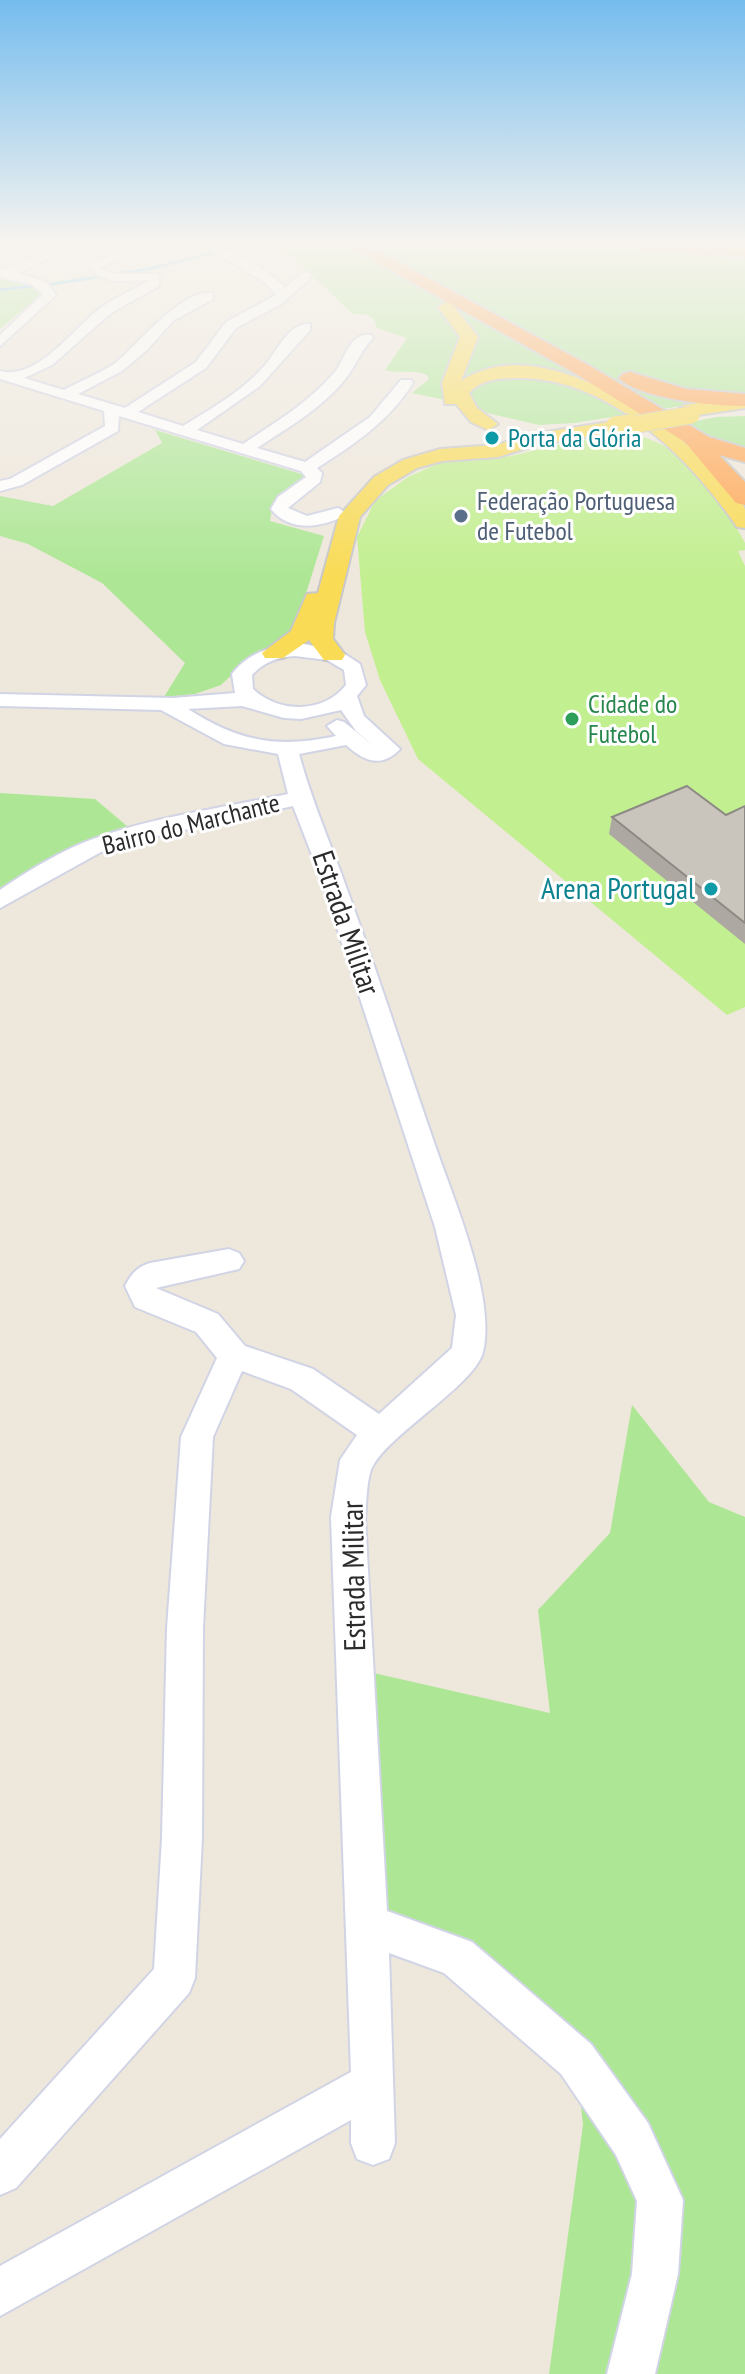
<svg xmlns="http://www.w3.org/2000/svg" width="745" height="2374" viewBox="0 0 745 2374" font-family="'PT Sans Narrow',sans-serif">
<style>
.green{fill:#ade795}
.pitch{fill:#c2ef90}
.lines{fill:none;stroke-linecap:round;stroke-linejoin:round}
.stream{stroke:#69c9f6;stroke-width:3}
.minor-casing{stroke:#d1d4e5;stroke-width:4}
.major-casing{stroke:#c8c8c8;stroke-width:4}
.highway-casing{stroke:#c8c8c8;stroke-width:4}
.minor{fill:#fff;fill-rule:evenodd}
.major{fill:#f9db56;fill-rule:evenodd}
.highway{fill:#ffa856;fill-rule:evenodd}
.major-bridge-far1-casing{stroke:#c8c8c8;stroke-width:19;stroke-linecap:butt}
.major-bridge-casing{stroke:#c8c8c8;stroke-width:23;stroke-linecap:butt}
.major-bridge-far1{stroke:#f9db56;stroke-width:17}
.major-bridge{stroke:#f9db56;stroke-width:21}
.wall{fill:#ada9a2}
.building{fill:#c9c4bc;stroke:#8d8984;stroke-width:2}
.culture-dot{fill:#0f9aa8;stroke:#fff;stroke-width:3}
.service-dot{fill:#5c6f8a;stroke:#fff;stroke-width:3}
.leisure-dot{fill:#2e9e5b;stroke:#fff;stroke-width:3}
.labels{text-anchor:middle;stroke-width:6;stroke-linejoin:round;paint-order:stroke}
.far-culture-label{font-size:26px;fill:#0d838f;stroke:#fff;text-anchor:start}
.far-service-label{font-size:26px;fill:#4e5e75;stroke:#fff;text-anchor:start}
.far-leisure-label{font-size:26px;fill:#27864d;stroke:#fff;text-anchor:start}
.far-street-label{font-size:26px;fill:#2b2b2b;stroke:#fff}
.culture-label{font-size:30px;fill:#0d838f;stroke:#fff;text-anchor:end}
.street-label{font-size:30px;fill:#2b2b2b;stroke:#fff}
</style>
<rect width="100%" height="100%" fill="#eee7dc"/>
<!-- green -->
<path class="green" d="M 265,245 L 595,245 L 745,256 L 745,396 L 574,423 L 539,425 L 487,413 L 478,407 L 412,393 L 429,379 L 427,375 C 414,369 399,374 385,370 L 407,338 L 377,328 L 374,319 L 365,314 L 353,314 L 291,256 Z
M 0,279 L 26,281 L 44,292 L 39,301 L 32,302 L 0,329 Z
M 745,416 L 745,451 L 730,450 L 685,423 L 717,417 Z
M 155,430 L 308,476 L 306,481 L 273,504 L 270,521 L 324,536 L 292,638 L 255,653 L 221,685 L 195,694 L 164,697 L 185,663 L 102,583 L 28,544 L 0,536 L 0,496 L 53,506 L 162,443 Z
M 0,793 L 95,799 L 127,826 L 0,889 Z
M 632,1405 L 709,1502 L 745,1517 L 745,2374 L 549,2374 L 583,2125 L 576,2059 L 457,1957 L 364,1926 L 356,1669 L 550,1713 L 538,1610 L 610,1533 Z"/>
<!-- pitch -->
<path class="pitch" d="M 613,432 C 681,435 715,488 745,543 L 745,550 L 738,551 L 745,566 L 745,1007 L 727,1015 L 418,759 L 380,680 L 365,632 L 357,537 L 375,501 L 408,477 L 439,463 L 511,456 Z"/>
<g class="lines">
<!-- stream -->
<path class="stream" d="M 225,250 L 262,245
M 52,284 L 149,269 L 212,253
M 0,290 L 38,285"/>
<!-- minor casing -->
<g class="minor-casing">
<path id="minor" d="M 60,245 L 74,245 L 19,273 L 46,282 L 56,295 L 0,346 L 0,335 L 43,294 L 31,284 L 0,277 L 0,269 L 5,270 Z
M 129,245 L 143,245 L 100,268 L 115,274 L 159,274 L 159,286 L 111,313 L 52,365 L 24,378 L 64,390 C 80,381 99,374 114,364 C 139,345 180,289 213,293 L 213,299 L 173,321 L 147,350 L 122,371 L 78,394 L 125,408 L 196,362 L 226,322 L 276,295 L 267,284 L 204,245 C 226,245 270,271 285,288 L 302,273 L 310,273 L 310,279 L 281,304 L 236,328 L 206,368 L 138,412 L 183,426 C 212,408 243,391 265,365 C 277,351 289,322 310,324 L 310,330 L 260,386 L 197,430 L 243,444 C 276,422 308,403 334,373 C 346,360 348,332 371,335 L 373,338 C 362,349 358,361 349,374 C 326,406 289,427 257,448 L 305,462 L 370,417 L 401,380 L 411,380 L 413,383 C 389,421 355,444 317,468 L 322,473 L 320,482 L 288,508 L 307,516 L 338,508 L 346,513 L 344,516 C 320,528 289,532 271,509 L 278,497 L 306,477 L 301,471 L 119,416 L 118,431 L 22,485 L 0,491 L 0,481 L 10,479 L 105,426 L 104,411 L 0,379 L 0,371 C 38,381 75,326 102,307 C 116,297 135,289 151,280 L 115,281 L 96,275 L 95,270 L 88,267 Z
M 304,644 L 340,651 L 360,664 L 366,685 L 357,696 L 364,716 L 400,749 C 381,769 364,761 346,745 L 299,754 C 310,795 326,833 341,873 C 375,964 404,1056 436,1148 C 454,1200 496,1298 483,1352 C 475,1384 394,1431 374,1464 C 366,1476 367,1502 365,1517 L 387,1911 L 472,1942 L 591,2044 L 648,2123 L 683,2200 L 678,2274 L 655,2374 L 607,2374 L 632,2274 L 637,2201 L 616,2155 L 561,2074 L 444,1973 L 389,1953 L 395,2143 L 389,2159 L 373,2165 L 357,2159 L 351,2143 L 351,2120 L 0,2316 L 0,2266 L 351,2072 L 331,1517 L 340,1460 L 357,1435 L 291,1389 L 242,1371 L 213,1437 L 203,1628 L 202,1838 L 195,1978 L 189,1993 L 16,2188 L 0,2195 L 0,2139 L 154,1969 L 162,1838 L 167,1628 L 181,1437 L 217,1358 L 196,1332 L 135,1307 L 125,1286 C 131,1274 137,1267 150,1263 L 229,1249 L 239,1253 L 244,1261 L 239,1269 L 156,1288 L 218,1314 L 245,1346 L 313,1369 L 379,1414 L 452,1348 L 456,1315 L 435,1227 L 319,873 L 293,806 L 152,837 L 101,852 L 0,908 L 0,890 C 26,872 56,854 85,842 C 149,817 222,808 288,794 L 278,754 L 224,744 L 161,710 L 0,706 L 0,694 L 173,698 L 235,693 L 232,674 C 250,650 276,645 304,644 ZM 295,656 L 327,660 L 344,670 L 346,685 C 323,714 279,713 253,689 L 252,675 C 264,662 278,657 295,656 ZM 242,706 L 284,718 L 301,719 L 341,710 L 356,731 L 375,747 L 344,722 L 337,720 L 327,726 L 336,736 C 277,749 238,741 188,709 Z"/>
</g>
<!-- major casing -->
<g class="major-casing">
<path id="major" d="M 446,302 L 452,304 L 478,337 L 461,381 C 532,333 646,406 698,454 C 711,465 742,494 745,510 C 745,516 745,523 745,528 L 737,527 C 690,458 611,379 521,378 C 502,378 483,378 469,393 L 477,408 L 498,424 L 488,430 L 471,422 L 456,404 L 445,404 L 442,383 L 460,337 L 438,307 Z
M 745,396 L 745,408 L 685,417 L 676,411 L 685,405 Z
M 616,421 L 623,423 L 626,427 L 623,431 L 536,445 L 498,457 L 442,461 L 417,468 L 388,485 L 360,517 L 334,623 L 333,639 L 345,655 L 342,660 L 324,660 L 309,640 L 283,658 L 265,658 L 262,653 L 291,631 L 307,594 L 318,593 L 339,516 L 374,477 L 403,460 L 440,449 L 496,445 L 533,434 Z"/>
</g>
<!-- highway casing -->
<g class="highway-casing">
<path id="highway" d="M 346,245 L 367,245 L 590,366 L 709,437 L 745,448 L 745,462 L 719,455 L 745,482 L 745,505 L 736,503 L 685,442 L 576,374 Z
M 637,245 L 745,247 L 745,257 L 645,250 Z
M 630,372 L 686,389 L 745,394 L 745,406 C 718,407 637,398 619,378 L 623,374 Z"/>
</g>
<!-- minor -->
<use href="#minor" class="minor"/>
<!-- major -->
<use href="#major" class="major"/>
<!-- highway -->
<use href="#highway" class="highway"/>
<!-- major-bridge-far1 casing -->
<g class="major-bridge-far1-casing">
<path id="major-bridge-far1" d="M 619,427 L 691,415"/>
</g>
<!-- major-bridge casing -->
<g class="major-bridge-casing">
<path id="major-bridge" d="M 616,427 L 631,425"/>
</g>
<!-- major-bridge-far1 -->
<use href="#major-bridge-far1" class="major-bridge-far1"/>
<!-- major-bridge -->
<use href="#major-bridge" class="major-bridge"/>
</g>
<!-- wall -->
<path class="wall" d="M 745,806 L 745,944 L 609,834 L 612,817 L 726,815 Z"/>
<!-- building -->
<path class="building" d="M 687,786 L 726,815 L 745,806 L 745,923 L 612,817 Z"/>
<!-- sky -->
<linearGradient id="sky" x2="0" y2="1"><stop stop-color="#75bcee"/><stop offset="0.42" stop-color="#f7f4ef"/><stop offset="1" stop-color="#f7f4ef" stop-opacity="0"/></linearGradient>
<rect width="745" height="577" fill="url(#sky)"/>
<!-- markers -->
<g class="culture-dot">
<circle cx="492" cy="438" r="8"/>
<circle cx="711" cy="889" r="8"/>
</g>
<circle class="service-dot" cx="461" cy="516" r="8"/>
<circle class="leisure-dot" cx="572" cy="719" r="8"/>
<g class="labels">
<!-- far-culture labels -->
<g class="far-culture-label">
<text x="508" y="447">Porta da Glória</text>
</g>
<!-- far-service labels -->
<g class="far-service-label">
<text x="477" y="510">Federação Portuguesa<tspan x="477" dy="30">de Futebol</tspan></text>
</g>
<!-- far-leisure labels -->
<g class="far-leisure-label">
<text x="588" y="713">Cidade do<tspan x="588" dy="30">Futebol</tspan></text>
</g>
<!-- far-street labels -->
<g class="far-street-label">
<text transform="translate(191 824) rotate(-14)" y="9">Bairro do Marchante</text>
</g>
<!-- culture labels -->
<g class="culture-label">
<text x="695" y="899">Arena Portugal</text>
</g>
<!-- street labels -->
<g class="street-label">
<text transform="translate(346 923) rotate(71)" y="10">Estrada Militar</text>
<text transform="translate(354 1576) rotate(-91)" y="10">Estrada Militar</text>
</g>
</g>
</svg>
